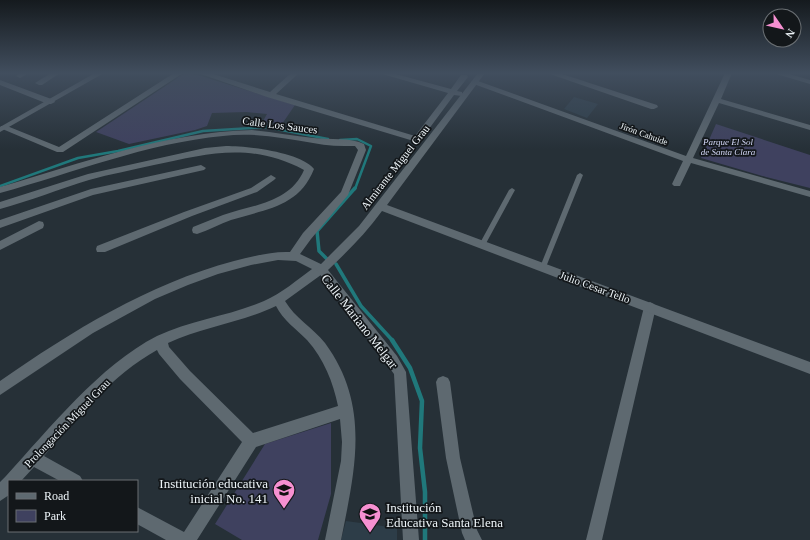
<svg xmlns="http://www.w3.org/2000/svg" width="810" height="540" viewBox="0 0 810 540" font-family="'Times New Roman',serif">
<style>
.built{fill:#2d3d48}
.green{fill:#3f415f}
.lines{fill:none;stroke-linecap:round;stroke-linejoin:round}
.stream-far2{stroke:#20787b;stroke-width:2.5}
.stream-far1{stroke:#20787b;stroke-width:3.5}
.stream{stroke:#20787b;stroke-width:4.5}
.service{fill:#5e6970;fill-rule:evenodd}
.minor{fill:#5e6970;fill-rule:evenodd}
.tertiary{fill:#5e6970;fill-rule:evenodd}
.labels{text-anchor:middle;stroke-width:3.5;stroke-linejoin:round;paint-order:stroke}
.far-street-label{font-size:9px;fill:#edf4f8;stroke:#13171a}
.far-park-label{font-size:9px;font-style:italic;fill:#d4d8f8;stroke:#13171a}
.street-label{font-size:11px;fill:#edf4f8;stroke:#13171a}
.near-street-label{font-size:13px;fill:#edf4f8;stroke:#13171a}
.near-poi-label{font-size:13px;fill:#edf4f8;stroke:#13171a;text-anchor:end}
</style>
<rect width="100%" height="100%" fill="#263037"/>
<!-- built -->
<path class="built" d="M 574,97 L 598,104 L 587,118 L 564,109 Z
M 346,521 L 397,528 L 397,540 L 341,540 Z"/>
<!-- green -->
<path class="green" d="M 185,73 L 191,73 L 295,105 L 282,124 L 263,121 L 267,114 L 246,112 L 212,113 L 207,126 L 195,130 L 129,144 L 96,132 Z
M 716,124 L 810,155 L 810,188 L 766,177 L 701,158 Z
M 331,423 L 331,494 L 318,540 L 242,540 L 215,524 L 265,444 Z"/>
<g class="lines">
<!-- stream-far2 -->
<path class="stream-far2" d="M 340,140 L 357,139 L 371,146 L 355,189
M 0,186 L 78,158 L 118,151 L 203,131 L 266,127 L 328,139"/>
<!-- stream-far1 -->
<path class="stream-far1" d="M 327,259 L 319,251 L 317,231 L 355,188
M 336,264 L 361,306 L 393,341"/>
<!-- stream -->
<path class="stream" d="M 392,340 L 410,368 L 422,401 L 420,448 L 425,492 L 425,540"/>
<!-- service -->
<path class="service" d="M 580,173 L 583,175 L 546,267 L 545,269 L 541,269 L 540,267 L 577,175 Z
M 512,188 L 515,190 L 484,247 L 480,247 L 479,245 L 480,243 L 509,190 Z"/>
<!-- minor -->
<path class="minor" d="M 20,73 L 29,73 L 20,78 L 16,76 Z
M 51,73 L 60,73 L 42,85 L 39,85 L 35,83 Z
M 174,73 L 183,73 L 63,152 L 57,152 L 0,128 L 1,126 L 7,126 L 59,147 Z
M 198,73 L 210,73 L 270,92 L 291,73 L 299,73 L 276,94 L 415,136 L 448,93 L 379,73 L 392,73 L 451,89 L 461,75 L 467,75 L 468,77 L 457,91 L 462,92 L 462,96 L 454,95 L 420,141 L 417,142 L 267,97 Z
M 547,73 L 559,73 L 657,105 L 658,107 L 654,109 L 651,109 Z
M 725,73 L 732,73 L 721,99 L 810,125 L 810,130 L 719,103 L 693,158 L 810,191 L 810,197 L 691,163 L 680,186 L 674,186 L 672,184 L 683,161 L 471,83 L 472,81 L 478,81 L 686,156 Z
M 0,80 L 54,100 L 55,102 L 51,104 L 48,104 L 0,85 Z
M 252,130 C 273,132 294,136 314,138 C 330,140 350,137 364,144 L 366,150 L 348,195 L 311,239 L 300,254 L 325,266 L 326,269 L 325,272 L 285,301 C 295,318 313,328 325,343 C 371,406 355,470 341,540 L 325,540 L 341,461 L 342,442 L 340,419 L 256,447 L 197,540 L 166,540 L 137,524 L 137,507 L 184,532 L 242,442 L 180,379 L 159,354 L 157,350 C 112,375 77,418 44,456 L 80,476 L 83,481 L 60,481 L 34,467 L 21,481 L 9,481 L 9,495 L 0,501 L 0,482 L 6,476 C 49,429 100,365 157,336 C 191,320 229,316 264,301 C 282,293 297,280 312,269 L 296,261 L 278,260 L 251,265 L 218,274 L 188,285 L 155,299 L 93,333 L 0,395 L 0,381 C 72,331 148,284 234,261 C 252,257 271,251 290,252 L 303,233 L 341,192 L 358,150 L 355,146 C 341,146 327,146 313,143 C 283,138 253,132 223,136 C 147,143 73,173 0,193 L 0,187 C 82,163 166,132 252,130 ZM 276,306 C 283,320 296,329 307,340 C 324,359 333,382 338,406 L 253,433 L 190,371 L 169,347 L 168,343 C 202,327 241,323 276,306 Z
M 226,146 C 247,146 300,152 314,169 C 299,207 266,209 231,220 C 220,224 209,230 197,234 L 193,233 L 192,230 L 193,227 C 203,223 213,219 223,215 C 252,205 290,203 304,170 C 251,142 209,153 154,165 C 133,170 110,174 89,180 C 59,189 30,201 0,209 L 0,202 L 88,174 L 205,148 Z
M 201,165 L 206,168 L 204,170 L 93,195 L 0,228 L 0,220 L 91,189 Z
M 271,175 L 276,178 L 274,180 L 257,192 L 192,216 L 105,252 L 97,252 L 96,249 L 97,246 L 184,212 L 251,188 Z
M 39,221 L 43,222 L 44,225 L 43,228 L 0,250 L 0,241 Z
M 650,302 L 654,304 L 656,307 L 602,540 L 586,540 L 644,307 L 646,304 Z
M 443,376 L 448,378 L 450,382 L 460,458 L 477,530 L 482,540 L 465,540 L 462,533 L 446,458 L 436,382 L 438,378 Z"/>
<!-- tertiary -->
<path class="tertiary" d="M 95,73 L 104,73 L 0,132 L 0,127 Z
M 478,73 L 485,73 L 387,205 L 810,362 L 810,374 L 382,211 C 366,233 348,251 328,270 L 397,356 L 406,372 L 419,540 L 403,540 L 394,374 L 316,269 L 359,226 Z
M 773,73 L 786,73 L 810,80 L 810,84 Z"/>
</g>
<!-- sky -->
<linearGradient id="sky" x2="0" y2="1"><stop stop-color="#151a1e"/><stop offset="0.49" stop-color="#414e5e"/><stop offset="1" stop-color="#414e5e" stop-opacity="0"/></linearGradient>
<rect width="810" height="149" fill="url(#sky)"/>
<!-- icons -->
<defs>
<g id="school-pin" transform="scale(1.15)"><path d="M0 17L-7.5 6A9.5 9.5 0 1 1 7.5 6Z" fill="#f690d1" stroke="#13171a"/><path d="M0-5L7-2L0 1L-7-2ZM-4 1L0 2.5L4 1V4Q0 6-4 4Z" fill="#111"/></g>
</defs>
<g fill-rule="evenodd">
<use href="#school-pin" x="284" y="490"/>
<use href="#school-pin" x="370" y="514"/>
</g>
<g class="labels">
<!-- far-street labels -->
<g class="far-street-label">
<text transform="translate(644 134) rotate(20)" y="3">Jirón Cahuide</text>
</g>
<!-- far-park labels -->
<g class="far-park-label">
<text x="728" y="145">Parque El Sol<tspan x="728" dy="10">de Santa Clara</tspan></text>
</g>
<!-- street labels -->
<g class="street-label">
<text transform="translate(280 125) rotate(7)" y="4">Calle Los Sauces</text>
<text transform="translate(395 167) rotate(-52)" y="4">Almirante Miguel Grau</text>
<text transform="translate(595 287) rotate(20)" y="4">Julio Cesar Tello</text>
<text transform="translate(67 423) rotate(-46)" y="4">Prolongación Miguel Grau</text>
</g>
<!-- near-street labels -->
<g class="near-street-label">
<text transform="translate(360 321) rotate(52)" y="5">Calle Mariano Melgar</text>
</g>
<!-- near-poi labels -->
<g class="near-poi-label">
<text x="268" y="488">Institución educativa<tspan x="268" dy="15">inicial No. 141</tspan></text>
<text x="386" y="512" text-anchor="start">Institución<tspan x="386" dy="15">Educativa Santa Elena</tspan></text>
</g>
</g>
<!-- legend -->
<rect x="8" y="480" width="130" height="52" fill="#13171a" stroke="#6a6f73"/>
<rect x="16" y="493" width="20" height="6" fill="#5e6970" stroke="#6a6f73"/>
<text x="44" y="500" font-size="12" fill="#edf4f8">Road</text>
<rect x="16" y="510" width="20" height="12" fill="#3f415f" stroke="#6a6f73"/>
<text x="44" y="520" font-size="12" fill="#edf4f8">Park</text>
<!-- north arrow -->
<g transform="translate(782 28) rotate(124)"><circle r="19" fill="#13171a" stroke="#6a6f73"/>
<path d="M0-3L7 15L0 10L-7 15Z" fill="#f690d1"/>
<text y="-6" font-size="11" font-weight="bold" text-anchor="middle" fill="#edf4f8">N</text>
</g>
</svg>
